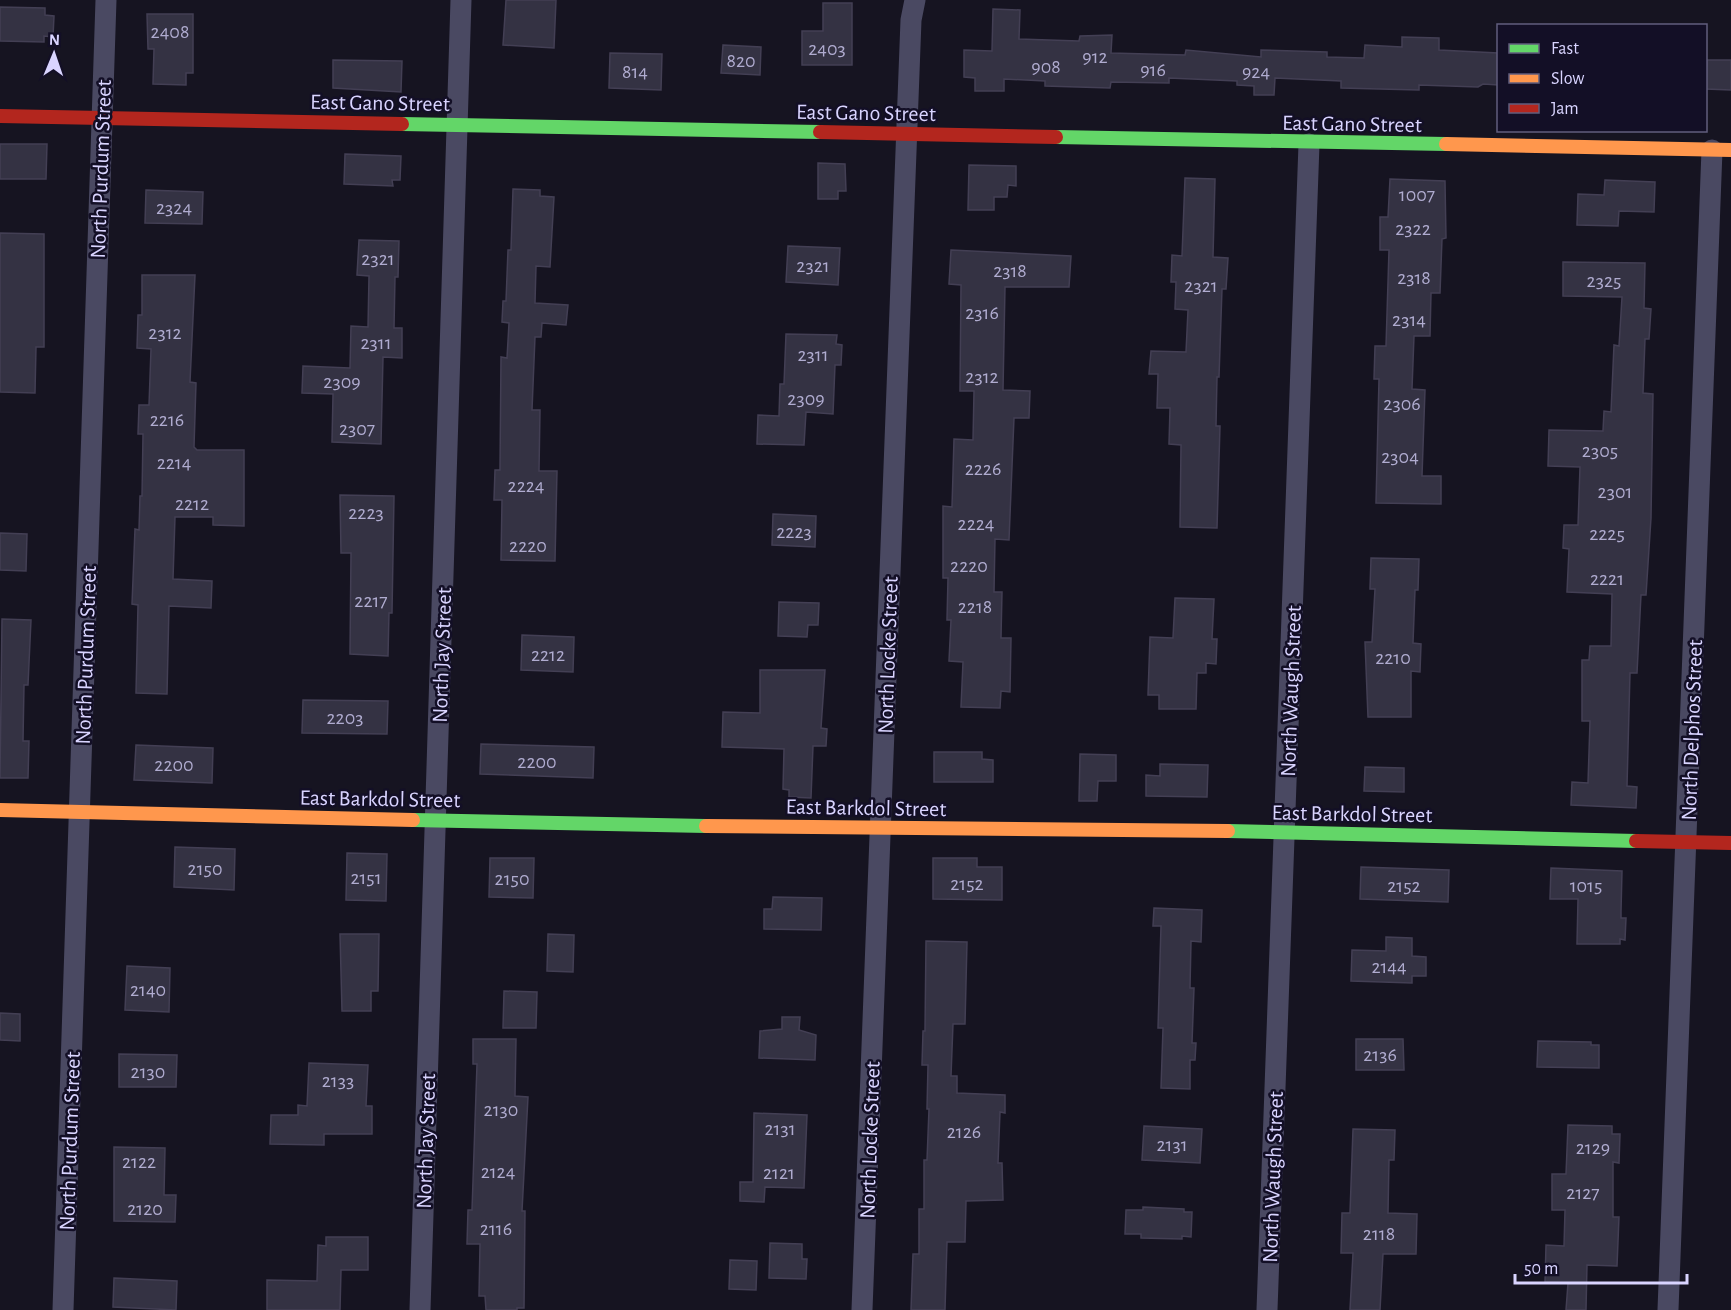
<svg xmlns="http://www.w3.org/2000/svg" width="1731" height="1310" viewBox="0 0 1731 1310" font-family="'Alegreya Sans',sans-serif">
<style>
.building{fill:#343243;stroke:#433f54;stroke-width:1.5}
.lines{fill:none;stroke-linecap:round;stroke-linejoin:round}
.street{stroke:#4a4962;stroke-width:21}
.fast{stroke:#63d668;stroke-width:14}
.slow{stroke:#ff974d;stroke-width:14}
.jam{stroke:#b3261e;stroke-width:14}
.labels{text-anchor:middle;stroke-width:5;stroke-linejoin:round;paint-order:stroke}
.number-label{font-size:20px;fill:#b0acd0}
.street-label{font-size:22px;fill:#d9d4ff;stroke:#130f26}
</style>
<rect width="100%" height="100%" fill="#161421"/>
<!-- building -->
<path class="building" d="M 506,0 L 556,0 L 554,48 L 503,45 Z
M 823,3 L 852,3 L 852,65 L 802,65 L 802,31 L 823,31 Z
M 0,7 L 45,8 L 45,15 L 54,16 L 53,37 L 44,36 L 44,42 L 0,41 Z
M 993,9 L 1020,10 L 1019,39 L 1079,41 L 1080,36 L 1112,35 L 1111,53 L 1185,55 L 1186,50 L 1261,57 L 1261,50 L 1327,52 L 1327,57 L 1364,58 L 1365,45 L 1402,47 L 1402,37 L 1439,38 L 1439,50 L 1498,53 L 1498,85 L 1483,84 L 1478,87 L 1419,85 L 1419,90 L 1379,89 L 1341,88 L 1341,81 L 1275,78 L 1274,95 L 1254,95 L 1254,86 L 1237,85 L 1237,81 L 1169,78 L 1169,83 L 1111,82 L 1110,88 L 1045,86 L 1045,81 L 1004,79 L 1004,91 L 975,91 L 975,78 L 964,77 L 964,50 L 992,51 Z
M 147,14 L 193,14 L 193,73 L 186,73 L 186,85 L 153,84 L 154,49 L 148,49 Z
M 723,45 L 761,47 L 760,75 L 721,73 Z
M 610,53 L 662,54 L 661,90 L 609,88 Z
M 333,60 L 402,61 L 401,92 L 333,88 Z
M 1707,60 L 1731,60 L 1731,90 L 1706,89 Z
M 0,144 L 47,144 L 46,179 L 0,179 Z
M 345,154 L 401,156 L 400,180 L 392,180 L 393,186 L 344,184 Z
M 818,163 L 845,164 L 846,191 L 838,191 L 838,199 L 818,199 Z
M 969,165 L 1016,166 L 1016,186 L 1008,185 L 1007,197 L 994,197 L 994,210 L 968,210 Z
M 1185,178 L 1215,179 L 1213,257 L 1228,258 L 1226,289 L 1222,289 L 1219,377 L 1217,377 L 1216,426 L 1220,426 L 1217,528 L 1180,527 L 1181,445 L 1169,444 L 1170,408 L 1157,408 L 1158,374 L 1149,374 L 1151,351 L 1186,352 L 1188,310 L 1175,309 L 1176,282 L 1171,282 L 1172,255 L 1182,256 Z
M 1390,179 L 1445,181 L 1446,238 L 1442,239 L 1440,293 L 1431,293 L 1430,336 L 1414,336 L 1412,389 L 1425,390 L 1422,476 L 1441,476 L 1441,504 L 1376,503 L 1379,379 L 1374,379 L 1375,346 L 1386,346 L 1389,250 L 1380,250 L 1380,217 L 1388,217 Z
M 1605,180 L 1655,182 L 1654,212 L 1619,211 L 1618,226 L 1577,225 L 1578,194 L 1604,195 Z
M 513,189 L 540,190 L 540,196 L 554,197 L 550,267 L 536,266 L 535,303 L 568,305 L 566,325 L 542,323 L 541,337 L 535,337 L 532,410 L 540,410 L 539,471 L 557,471 L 555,561 L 501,560 L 502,500 L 494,500 L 495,470 L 500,470 L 501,357 L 507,358 L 509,323 L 502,322 L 503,301 L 506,301 L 508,250 L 511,250 Z
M 146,190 L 203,192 L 202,224 L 145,223 Z
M 0,233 L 44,234 L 44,347 L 36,347 L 35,393 L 0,392 Z
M 359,240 L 399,241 L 398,277 L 395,277 L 394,328 L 402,328 L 402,358 L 383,357 L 381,444 L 332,442 L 333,394 L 302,393 L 303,366 L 350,368 L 351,326 L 368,327 L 369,276 L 357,275 Z
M 788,246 L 840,248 L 838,285 L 786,282 Z
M 951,250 L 1071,256 L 1069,287 L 1005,287 L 1003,390 L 1030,391 L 1029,418 L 1014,418 L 1009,540 L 995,539 L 994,592 L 1002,592 L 1001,638 L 1011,638 L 1010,692 L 1001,691 L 1000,708 L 961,707 L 963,662 L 949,661 L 951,620 L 947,620 L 948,578 L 943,578 L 943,506 L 952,507 L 954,439 L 973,440 L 974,391 L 960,391 L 961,285 L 949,284 Z
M 1563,262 L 1645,263 L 1644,308 L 1651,309 L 1649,339 L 1645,339 L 1643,393 L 1653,394 L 1651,518 L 1646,595 L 1641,595 L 1637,673 L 1630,673 L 1627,786 L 1637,787 L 1636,808 L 1571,805 L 1572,782 L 1588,783 L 1590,721 L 1582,721 L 1582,660 L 1589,660 L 1590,646 L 1611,646 L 1612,594 L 1567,592 L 1569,549 L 1563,548 L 1564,525 L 1578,525 L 1580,467 L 1548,466 L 1549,430 L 1603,431 L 1604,411 L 1611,412 L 1614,345 L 1619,346 L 1622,297 L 1563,296 Z
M 142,275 L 195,275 L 190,382 L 196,383 L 194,447 L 197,450 L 244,450 L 244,526 L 213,525 L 213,517 L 175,517 L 173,579 L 212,581 L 211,608 L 169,606 L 167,694 L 136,693 L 138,605 L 132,604 L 135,529 L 139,530 L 140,496 L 142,496 L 143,434 L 138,434 L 139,405 L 149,405 L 151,349 L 137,348 L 138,315 L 142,315 Z
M 786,334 L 837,335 L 836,344 L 842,345 L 841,365 L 835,365 L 833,414 L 806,412 L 804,445 L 757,444 L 758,415 L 779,416 L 780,384 L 784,384 Z
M 340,495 L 394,496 L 392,613 L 389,613 L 388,656 L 350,654 L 351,553 L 341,553 Z
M 773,514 L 816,516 L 815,547 L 772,545 Z
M 0,533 L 27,534 L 26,571 L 0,570 Z
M 1371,558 L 1419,559 L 1418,590 L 1415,590 L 1413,643 L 1421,644 L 1420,672 L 1411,671 L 1411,717 L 1368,717 L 1365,642 L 1372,642 L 1375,589 L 1370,589 Z
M 1175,598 L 1214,599 L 1212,639 L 1217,639 L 1216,664 L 1206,663 L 1206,673 L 1197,673 L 1196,709 L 1159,709 L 1159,695 L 1148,695 L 1150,637 L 1173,638 Z
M 779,602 L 819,603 L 818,625 L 808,625 L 807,637 L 778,636 Z
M 2,619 L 31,620 L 28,685 L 24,685 L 23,741 L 29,741 L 28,778 L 0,778 Z
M 522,635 L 574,637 L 573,672 L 521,670 Z
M 760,670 L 825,670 L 821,728 L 827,729 L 826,746 L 813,746 L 811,798 L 789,797 L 789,790 L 783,789 L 784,749 L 722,747 L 723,712 L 760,713 Z
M 303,700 L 388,701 L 387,734 L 302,733 Z
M 481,744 L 594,747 L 593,778 L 480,774 Z
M 136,745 L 213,748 L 212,783 L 134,780 Z
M 934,752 L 982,752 L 982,759 L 993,760 L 993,782 L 934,782 Z
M 1080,754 L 1116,755 L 1116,781 L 1098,781 L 1097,801 L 1079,801 Z
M 1160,764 L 1208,765 L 1207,797 L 1146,796 L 1146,775 L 1160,776 Z
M 1365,767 L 1404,768 L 1404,792 L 1364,791 Z
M 175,847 L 235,849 L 234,890 L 174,887 Z
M 347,853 L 387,854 L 386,901 L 346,900 Z
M 490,858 L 534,858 L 533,898 L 489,897 Z
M 933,858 L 977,858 L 977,867 L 1002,867 L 1002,900 L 933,899 Z
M 1361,867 L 1449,870 L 1448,902 L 1360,899 Z
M 1551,868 L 1622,871 L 1621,912 L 1621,918 L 1626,918 L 1625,940 L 1620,939 L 1620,944 L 1577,944 L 1578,899 L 1550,899 Z
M 773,897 L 822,898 L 821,930 L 764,929 L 764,909 L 772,909 Z
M 1154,908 L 1202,910 L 1201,942 L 1191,941 L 1190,988 L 1194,988 L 1192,1043 L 1196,1043 L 1195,1060 L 1190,1060 L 1190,1089 L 1161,1088 L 1163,1028 L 1158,1028 L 1161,926 L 1153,926 Z
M 340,934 L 379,934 L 378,991 L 371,991 L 371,1011 L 342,1011 Z
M 548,934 L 574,935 L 573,972 L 547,971 Z
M 1386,937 L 1412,938 L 1412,956 L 1426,957 L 1426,976 L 1412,976 L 1412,983 L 1351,981 L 1352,950 L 1386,951 Z
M 926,941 L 967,942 L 965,1024 L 953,1024 L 951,1076 L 957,1076 L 957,1093 L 1005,1095 L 1005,1113 L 1000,1112 L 998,1163 L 1002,1163 L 1003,1200 L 966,1201 L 965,1242 L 947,1242 L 945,1310 L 911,1310 L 913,1254 L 919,1254 L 919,1209 L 924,1209 L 924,1160 L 927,1160 L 929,1109 L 927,1109 L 928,1065 L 922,1065 L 923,1031 L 925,1031 Z
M 127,966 L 170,968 L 169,1012 L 125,1010 Z
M 504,991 L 537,992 L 536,1028 L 503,1028 Z
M 0,1013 L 20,1014 L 20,1041 L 0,1040 Z
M 782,1017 L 800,1017 L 799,1030 L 816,1035 L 815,1060 L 759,1058 L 760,1031 L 782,1029 Z
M 473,1039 L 516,1039 L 515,1096 L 528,1097 L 522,1211 L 525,1211 L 524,1308 L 517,1308 L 517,1310 L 486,1310 L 485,1296 L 479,1296 L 480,1244 L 467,1244 L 468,1210 L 472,1210 L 477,1064 L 473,1064 Z
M 1356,1039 L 1403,1039 L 1404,1070 L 1356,1070 Z
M 1538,1041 L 1591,1042 L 1591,1045 L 1599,1045 L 1599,1068 L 1537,1067 Z
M 119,1054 L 177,1055 L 176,1087 L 119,1087 Z
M 309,1063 L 368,1065 L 366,1106 L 372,1106 L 372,1134 L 324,1134 L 324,1145 L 270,1144 L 271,1115 L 298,1115 L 298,1105 L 307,1106 Z
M 754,1113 L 807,1115 L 804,1188 L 765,1187 L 764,1202 L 740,1201 L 740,1182 L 753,1182 Z
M 1568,1125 L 1612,1126 L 1612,1134 L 1620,1134 L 1619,1163 L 1613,1162 L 1613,1217 L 1619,1217 L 1617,1266 L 1587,1265 L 1586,1310 L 1566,1310 L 1568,1283 L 1545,1282 L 1546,1245 L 1564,1246 L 1565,1210 L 1552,1210 L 1552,1174 L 1566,1174 Z
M 1144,1126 L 1202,1129 L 1200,1163 L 1142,1160 Z
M 1353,1129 L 1395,1130 L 1394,1160 L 1389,1160 L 1388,1213 L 1417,1214 L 1416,1254 L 1383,1254 L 1380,1310 L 1350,1310 L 1353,1253 L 1341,1253 L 1342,1213 L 1350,1213 Z
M 114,1147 L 165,1148 L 164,1195 L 176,1195 L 175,1222 L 114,1221 Z
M 1143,1207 L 1184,1209 L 1184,1212 L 1192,1212 L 1191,1237 L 1182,1236 L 1182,1239 L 1141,1238 L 1141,1234 L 1125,1234 L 1126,1210 L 1143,1210 Z
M 326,1237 L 368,1237 L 368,1270 L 341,1270 L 340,1310 L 267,1310 L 267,1280 L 317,1281 L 318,1245 L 326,1246 Z
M 770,1243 L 802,1244 L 802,1259 L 807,1259 L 806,1279 L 769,1278 Z
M 730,1260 L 757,1261 L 756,1290 L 729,1289 Z
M 114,1278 L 177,1281 L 176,1310 L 113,1307 Z"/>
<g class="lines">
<!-- street -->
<path class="street" d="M 63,1310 L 106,0
M 420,1310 L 461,0
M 862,1310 L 911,20 L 915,0
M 1267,1310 L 1309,144
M 1668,1310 L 1712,150"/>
<!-- fast -->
<path class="fast" d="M 402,124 L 820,132
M 1056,137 L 1446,144
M 413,820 L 706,826
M 1228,831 L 1636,841"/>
<!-- slow -->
<path class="slow" d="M 1446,144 L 1731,150
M 0,810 L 413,820
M 706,826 L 1228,831"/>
<!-- jam -->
<path class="jam" d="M 0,116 L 402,124
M 820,132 L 1056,137
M 1636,841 L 1731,843"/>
</g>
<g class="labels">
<!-- number labels -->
<g class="number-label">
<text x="170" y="38">2408</text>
<text x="827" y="55">2403</text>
<text x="1095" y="63">912</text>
<text x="741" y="67">820</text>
<text x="1046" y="73">908</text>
<text x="1153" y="76">916</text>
<text x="635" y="78">814</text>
<text x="1256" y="78">924</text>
<text x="1417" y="201">1007</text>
<text x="174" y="214">2324</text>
<text x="1413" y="235">2322</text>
<text x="378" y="265">2321</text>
<text x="813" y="272">2321</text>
<text x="1010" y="277">2318</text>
<text x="1414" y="284">2318</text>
<text x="1604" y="287">2325</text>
<text x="1201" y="292">2321</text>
<text x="982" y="319">2316</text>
<text x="1409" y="326">2314</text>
<text x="165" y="339">2312</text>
<text x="376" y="349">2311</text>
<text x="813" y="361">2311</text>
<text x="982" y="383">2312</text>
<text x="342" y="388">2309</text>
<text x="806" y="405">2309</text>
<text x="1402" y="410">2306</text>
<text x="167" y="426">2216</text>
<text x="357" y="435">2307</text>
<text x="1600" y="457">2305</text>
<text x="1400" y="463">2304</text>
<text x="174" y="469">2214</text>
<text x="983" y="475">2226</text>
<text x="526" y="492">2224</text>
<text x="1615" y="498">2301</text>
<text x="192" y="510">2212</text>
<text x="366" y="519">2223</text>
<text x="976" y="530">2224</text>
<text x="794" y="538">2223</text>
<text x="1607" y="540">2225</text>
<text x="528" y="552">2220</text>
<text x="969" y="572">2220</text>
<text x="1607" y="585">2221</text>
<text x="371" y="607">2217</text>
<text x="975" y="613">2218</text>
<text x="548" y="661">2212</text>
<text x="1393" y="664">2210</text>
<text x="345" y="724">2203</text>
<text x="537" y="768">2200</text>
<text x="174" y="771">2200</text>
<text x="205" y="875">2150</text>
<text x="366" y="884">2151</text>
<text x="512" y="885">2150</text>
<text x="967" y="890">2152</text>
<text x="1404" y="892">2152</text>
<text x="1586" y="892">1015</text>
<text x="1389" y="973">2144</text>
<text x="148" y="996">2140</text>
<text x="1380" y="1061">2136</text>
<text x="148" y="1078">2130</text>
<text x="338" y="1087">2133</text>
<text x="501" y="1116">2130</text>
<text x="780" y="1135">2131</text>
<text x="964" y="1138">2126</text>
<text x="1172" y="1151">2131</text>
<text x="1593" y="1154">2129</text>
<text x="139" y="1168">2122</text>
<text x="498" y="1178">2124</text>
<text x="779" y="1179">2121</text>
<text x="1583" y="1199">2127</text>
<text x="145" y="1215">2120</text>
<text x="496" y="1235">2116</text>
<text x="1379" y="1240">2118</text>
</g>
<!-- street labels -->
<g class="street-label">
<text transform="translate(380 102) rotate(1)" y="8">East Gano Street</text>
<text transform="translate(866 112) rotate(1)" y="8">East Gano Street</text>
<text transform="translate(1352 123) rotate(1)" y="8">East Gano Street</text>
<text transform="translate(100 169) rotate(-88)" y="8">North Purdum Street</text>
<text transform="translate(85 655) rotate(-88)" y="8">North Purdum Street</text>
<text transform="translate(441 655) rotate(-88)" y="8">North Jay Street</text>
<text transform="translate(887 655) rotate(-88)" y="8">North Locke Street</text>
<text transform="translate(1290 691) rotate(-88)" y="8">North Waugh Street</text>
<text transform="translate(1691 730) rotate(-88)" y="8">North Delphos Street</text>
<text transform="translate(380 798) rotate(1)" y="8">East Barkdol Street</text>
<text transform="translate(866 807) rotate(1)" y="8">East Barkdol Street</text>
<text transform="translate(1352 813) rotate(1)" y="8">East Barkdol Street</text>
<text transform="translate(869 1140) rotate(-88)" y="8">North Locke Street</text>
<text transform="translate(69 1141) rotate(-88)" y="8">North Purdum Street</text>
<text transform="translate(425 1141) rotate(-88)" y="8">North Jay Street</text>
<text transform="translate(1272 1177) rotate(-88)" y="8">North Waugh Street</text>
</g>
</g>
<!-- legend -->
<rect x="1497" y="24" width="210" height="108" fill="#130f26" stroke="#625e7d" stroke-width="1.5"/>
<rect x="1509" y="44" width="30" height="9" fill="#63d668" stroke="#625e7d" stroke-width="1.5"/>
<text x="1551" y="54" font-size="18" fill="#d9d4ff">Fast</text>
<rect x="1509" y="74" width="30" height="9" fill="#ff974d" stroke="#625e7d" stroke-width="1.5"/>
<text x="1551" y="84" font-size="18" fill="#d9d4ff">Slow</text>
<rect x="1509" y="104" width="30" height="9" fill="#b3261e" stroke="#625e7d" stroke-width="1.5"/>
<text x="1551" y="114" font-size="18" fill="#d9d4ff">Jam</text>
<!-- north arrow -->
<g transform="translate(54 54) rotate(2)" stroke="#130f26" stroke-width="4.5" paint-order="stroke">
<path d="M0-4.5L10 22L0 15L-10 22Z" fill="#d9d4ff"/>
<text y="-9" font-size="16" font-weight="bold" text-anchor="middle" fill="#d9d4ff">N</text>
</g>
<!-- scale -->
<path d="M1515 1274v9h172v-9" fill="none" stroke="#d9d4ff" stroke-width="3"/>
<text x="1524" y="1274" font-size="18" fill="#d9d4ff" stroke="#130f26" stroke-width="4.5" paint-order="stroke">50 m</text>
</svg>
